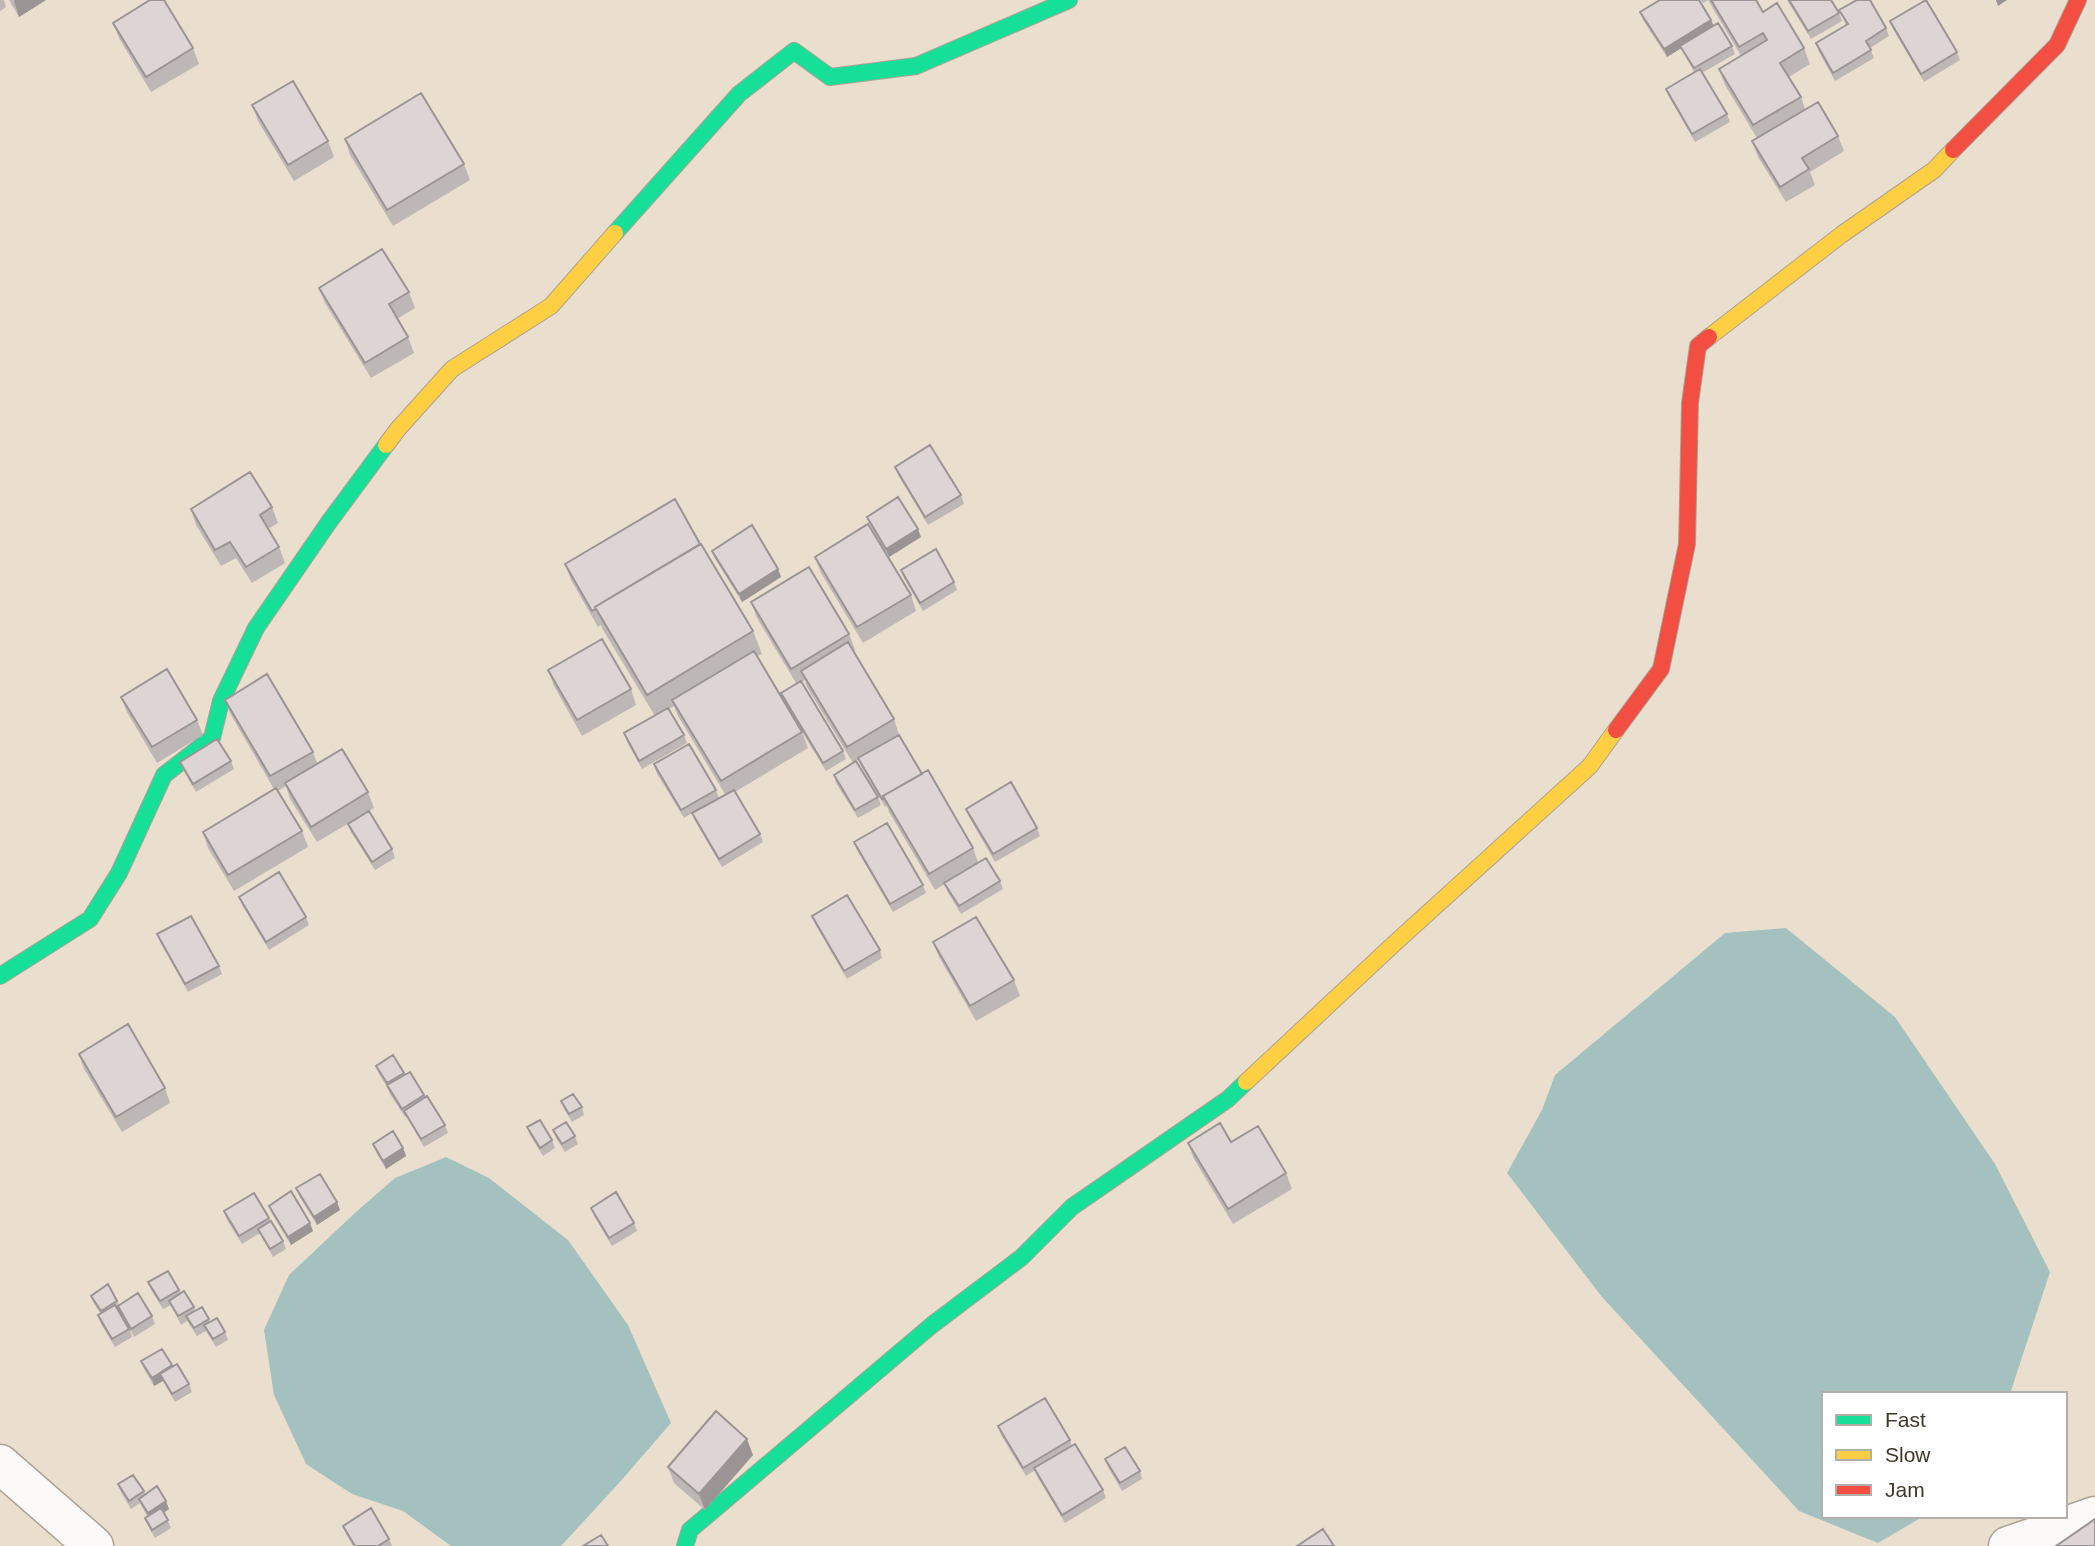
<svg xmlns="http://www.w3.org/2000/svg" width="2095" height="1546" viewBox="0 0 2095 1546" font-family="Arial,sans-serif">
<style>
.water{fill:#a5c1bf}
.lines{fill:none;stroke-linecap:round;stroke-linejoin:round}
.street-casing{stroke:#aba295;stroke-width:41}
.fast-casing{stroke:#aba295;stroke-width:18}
.slow-casing{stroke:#aba295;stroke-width:18}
.jam-casing{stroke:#aba295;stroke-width:18}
.street{stroke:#fcfaf8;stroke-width:38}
.fast{stroke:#16e098;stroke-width:16}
.slow{stroke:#ffcf43;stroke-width:16}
.jam{stroke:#f24e42;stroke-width:16}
.wall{fill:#bdb7b6}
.shaded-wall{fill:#9a9594}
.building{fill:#dcd5d4;stroke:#9a9594;stroke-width:2}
</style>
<rect width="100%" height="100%" fill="#eadfce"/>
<!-- water -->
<path class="water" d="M 1786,928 L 1895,1017 L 1995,1164 L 2050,1272 L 2010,1394 L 1824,1394 L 1824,1516 L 1924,1516 L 1878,1543 L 1799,1511 L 1602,1297 L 1507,1173 L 1542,1110 L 1555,1075 L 1725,933 Z
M 446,1157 L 489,1178 L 568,1240 L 628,1325 L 671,1423 L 619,1483 L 561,1546 L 451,1546 L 403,1511 L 352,1494 L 306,1464 L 274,1395 L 264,1330 L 289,1275 L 356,1212 L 395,1178 Z"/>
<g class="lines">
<!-- street casing -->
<g class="street-casing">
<path id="street" d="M 0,1464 L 94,1546
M 2008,1546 L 2095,1516"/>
</g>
<!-- fast casing -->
<g class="fast-casing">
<path id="fast" d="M 615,233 L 739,94 L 794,51 L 830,77 L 916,66 L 1069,0
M 0,976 L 90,919 L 119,873 L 164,775 L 212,738 L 221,701 L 256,628 L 329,522 L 386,445
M 685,1546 L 690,1530 L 932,1325 L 1022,1257 L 1072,1207 L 1228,1099 L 1246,1082"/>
</g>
<!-- slow casing -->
<g class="slow-casing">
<path id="slow" d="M 1709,337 L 1841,235 L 1934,170 L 1953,150
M 386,445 L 398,429 L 452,369 L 551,306 L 615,233
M 1246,1082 L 1396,942 L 1590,766 L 1616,730"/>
</g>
<!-- jam casing -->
<g class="jam-casing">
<path id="jam" d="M 1953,150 L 2057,45 L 2078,0
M 1616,730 L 1661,669 L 1687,544 L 1690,403 L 1698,346 L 1709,337"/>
</g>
<!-- street -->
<use href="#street" class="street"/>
<!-- fast -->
<use href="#fast" class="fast"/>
<!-- slow -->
<use href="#slow" class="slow"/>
<!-- jam -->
<use href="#jam" class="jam"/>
</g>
<!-- wall -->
<path class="wall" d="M 0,0 L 4,0 L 6,7 L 0,11 Z
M 9,0 L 46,0 L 19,17 Z
M 1701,0 L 1756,0 L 1763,12 L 1804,48 L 1810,64 L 1789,77 L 1801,97 L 1805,109 L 1838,136 L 1844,151 L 1810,172 L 1815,185 L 1786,202 L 1758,157 L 1752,141 L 1757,138 L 1725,85 L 1719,69 L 1741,56 L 1708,0 L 1703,3 Z
M 1787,0 L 1831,0 L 1839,13 L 1842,21 L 1811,39 Z
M 1839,10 L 1886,28 L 1889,36 L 1870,48 L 1874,58 L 1835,81 L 1819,52 L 1816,43 L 1846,25 Z
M 1640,12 L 1711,20 L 1714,25 L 1732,46 L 1735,54 L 1702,73 L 1727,114 L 1730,122 L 1695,142 L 1669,97 L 1666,89 L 1694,72 L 1681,48 L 1667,57 L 1643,20 Z
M 1890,21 L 1957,52 L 1960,60 L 1924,82 L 1893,29 Z
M 113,23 L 193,48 L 199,64 L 151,92 L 119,38 Z
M 252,105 L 328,141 L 334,157 L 294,181 L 258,121 Z
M 345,139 L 464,164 L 470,180 L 393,226 L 350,155 Z
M 319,288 L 409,292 L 415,308 L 397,319 L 408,337 L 414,353 L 371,378 L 325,303 Z
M 895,467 L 961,495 L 964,504 L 928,525 L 898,475 Z
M 272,507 L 278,523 L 268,529 L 279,547 L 285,563 L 252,583 L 236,558 L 221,566 L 196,525 L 191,509 Z
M 867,517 L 921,537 L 889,557 L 870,525 Z
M 700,544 L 753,631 L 762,654 L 757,656 L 802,732 L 808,748 L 735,792 L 760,834 L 763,842 L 722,867 L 695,821 L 692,813 L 684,818 L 656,772 L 654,764 L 716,790 L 719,798 L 725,794 L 678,716 L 674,706 L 669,709 L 684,735 L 687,743 L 642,769 L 627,742 L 624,733 L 655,716 L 603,630 L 601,625 L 598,627 L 571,580 L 565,564 Z
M 712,551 L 778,569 L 781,577 L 742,602 L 715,559 Z
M 815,557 L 911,595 L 916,611 L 863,643 L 821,573 Z
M 901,570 L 954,582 L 957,590 L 923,611 L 904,578 Z
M 751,602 L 849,634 L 855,650 L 853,651 L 894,719 L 899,735 L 922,774 L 973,848 L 978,862 L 1000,881 L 1003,889 L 961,914 L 947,891 L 945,884 L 935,890 L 889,812 L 887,806 L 885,807 L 861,766 L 859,759 L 853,763 L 807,687 L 805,680 L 801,682 L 843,751 L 846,759 L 826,771 L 783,701 L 781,693 L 796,683 L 757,618 Z
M 548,670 L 631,689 L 636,705 L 582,736 L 554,686 Z
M 121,697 L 197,720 L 203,735 L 157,763 L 127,712 Z
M 225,700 L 313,752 L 317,763 L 368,792 L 374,808 L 317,842 L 290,799 L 286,786 L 278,791 L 302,831 L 308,847 L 234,891 L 208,848 L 203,832 L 274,789 L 231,715 Z
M 231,761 L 234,769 L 196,792 L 183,770 L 180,762 Z
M 834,775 L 878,797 L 881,805 L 858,818 L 836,783 Z
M 966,809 L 1037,828 L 1040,836 L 995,862 L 969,817 Z
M 348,824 L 392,849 L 395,858 L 375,870 L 351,832 Z
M 854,842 L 923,885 L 926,893 L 893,912 L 857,850 Z
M 239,897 L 306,917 L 309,925 L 269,950 L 242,905 Z
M 812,916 L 880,950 L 882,958 L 847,979 L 815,924 Z
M 157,934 L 219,966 L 222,974 L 188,992 L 160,942 Z
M 933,942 L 1014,980 L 1020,996 L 976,1021 L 939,957 Z
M 79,1054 L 165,1088 L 170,1103 L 122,1132 L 84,1069 Z
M 393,1055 L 404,1075 L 424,1095 L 445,1125 L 448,1133 L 424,1147 L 406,1116 L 405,1117 L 390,1094 L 387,1087 L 379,1074 L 376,1066 Z
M 561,1101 L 582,1107 L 584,1115 L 572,1122 L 564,1109 Z
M 527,1127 L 552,1140 L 555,1148 L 543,1156 L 530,1135 Z
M 553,1130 L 575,1136 L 578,1144 L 565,1152 L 556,1138 Z
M 1231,1142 L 1286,1173 L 1292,1189 L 1233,1224 L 1194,1159 L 1188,1143 Z
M 373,1144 L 403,1148 L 406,1156 L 386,1169 L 376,1152 Z
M 296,1188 L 340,1210 L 317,1225 L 299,1196 Z
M 269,1206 L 313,1231 L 291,1245 L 272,1214 Z
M 591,1208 L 634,1223 L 637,1231 L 612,1246 L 594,1216 Z
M 224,1211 L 269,1218 L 283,1241 L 286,1249 L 273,1257 L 260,1233 L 242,1244 L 227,1220 Z
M 148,1282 L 179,1290 L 181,1293 L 194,1307 L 195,1310 L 225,1332 L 228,1340 L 216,1347 L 206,1331 L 197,1336 L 187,1321 L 181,1325 L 171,1305 L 163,1309 L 151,1290 Z
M 91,1296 L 117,1301 L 119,1305 L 152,1316 L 155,1324 L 134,1337 L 130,1329 L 132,1337 L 115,1347 L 101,1324 L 98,1315 L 101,1314 L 94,1304 Z
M 141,1361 L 172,1366 L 189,1384 L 192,1392 L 175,1402 L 163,1381 L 154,1386 L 144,1369 Z
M 998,1426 L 1070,1440 L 1072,1446 L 1103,1490 L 1106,1498 L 1065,1523 L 1037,1476 L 1035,1470 L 1026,1476 L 1001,1435 Z
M 753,1455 L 705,1510 L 674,1483 L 668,1467 Z
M 1105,1459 L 1140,1471 L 1142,1479 L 1122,1491 L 1108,1467 Z
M 118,1484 L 144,1491 L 145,1494 L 169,1509 L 164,1513 L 171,1528 L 155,1538 L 148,1526 L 145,1518 L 147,1516 L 140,1503 L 131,1509 L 121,1492 Z
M 343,1526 L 389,1539 L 392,1546 L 353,1546 L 346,1534 Z"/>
<!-- shaded-wall -->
<path class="shaded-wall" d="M 15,0 L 46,0 L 19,17 L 14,1 Z
M 1996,0 L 2007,0 L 1998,6 Z
M 1711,20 L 1714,28 L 1667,57 L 1664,49 Z
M 918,529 L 921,537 L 889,557 L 886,549 Z
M 778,569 L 781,577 L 742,602 L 739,594 Z
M 403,1148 L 406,1156 L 386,1169 L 383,1161 Z
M 337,1202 L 340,1210 L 317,1225 L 314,1217 Z
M 310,1223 L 313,1231 L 291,1245 L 288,1237 Z
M 172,1365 L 175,1373 L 160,1374 L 163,1381 L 154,1386 L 152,1378 Z
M 747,1439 L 753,1455 L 705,1510 L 699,1494 Z
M 166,1501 L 169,1509 L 150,1521 L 148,1513 Z"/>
<!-- building -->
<path class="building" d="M 150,0 L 164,0 L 193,48 L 146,77 L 113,23 Z
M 1660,0 L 1699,0 L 1711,20 L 1664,49 L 1640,12 Z
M 1711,0 L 1756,0 L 1763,12 L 1777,3 L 1804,48 L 1780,63 L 1801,97 L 1753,125 L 1719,69 L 1767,40 L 1763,33 L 1739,47 Z
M 1789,0 L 1831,0 L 1839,13 L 1808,31 Z
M 1857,0 L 1870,0 L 1886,28 L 1866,41 L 1871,50 L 1833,73 L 1816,43 L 1848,24 L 1839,10 Z
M 1926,0 L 1957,52 L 1921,74 L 1890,21 Z
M 1718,23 L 1732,46 L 1694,68 L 1680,46 Z
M 1700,69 L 1727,114 L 1692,134 L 1666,89 Z
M 293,81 L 328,141 L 288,165 L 252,105 Z
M 421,93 L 464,164 L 387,210 L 345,139 Z
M 1818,102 L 1838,136 L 1802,158 L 1809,169 L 1780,187 L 1752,141 Z
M 382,249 L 409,292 L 389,304 L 408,337 L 365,363 L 319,288 Z
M 930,445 L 961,495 L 925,517 L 895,467 Z
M 250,472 L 272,507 L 260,515 L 279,547 L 246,567 L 230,542 L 215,550 L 191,509 Z
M 898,497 L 918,529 L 886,549 L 867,517 Z
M 675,499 L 700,544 L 595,607 L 596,609 L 592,611 L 565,564 Z
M 868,524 L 911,595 L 857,627 L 815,557 Z
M 752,525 L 778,569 L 739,594 L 712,551 Z
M 701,544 L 753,631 L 647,695 L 595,607 Z
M 936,549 L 954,582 L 920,603 L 901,570 Z
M 809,567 L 849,634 L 791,669 L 751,602 Z
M 602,639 L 631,689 L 577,720 L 548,670 Z
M 848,642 L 894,719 L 847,747 L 801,671 Z
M 754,651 L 802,732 L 721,781 L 672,700 Z
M 167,669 L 197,720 L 152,747 L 121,697 Z
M 267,674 L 313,752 L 270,776 L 225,700 Z
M 801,681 L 843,751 L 823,763 L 781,693 Z
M 668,708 L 684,735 L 639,761 L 624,733 Z
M 899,735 L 922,774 L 883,796 L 884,798 L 882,799 L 858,758 Z
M 217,739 L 231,761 L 193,784 L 180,762 Z
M 689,744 L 716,790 L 681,810 L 654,764 Z
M 342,749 L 368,792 L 311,827 L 285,783 Z
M 856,761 L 878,797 L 855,810 L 834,775 Z
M 928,770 L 973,848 L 929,874 L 883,796 Z
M 1011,782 L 1037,828 L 993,854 L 966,809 Z
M 276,788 L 302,831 L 228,875 L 203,832 Z
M 734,790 L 760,834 L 719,859 L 692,813 Z
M 369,811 L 392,849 L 372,862 L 348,824 Z
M 887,823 L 923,885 L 890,904 L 854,842 Z
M 986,858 L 1000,881 L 959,906 L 944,883 Z
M 279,872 L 306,917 L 266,942 L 239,897 Z
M 847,895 L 880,950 L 844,971 L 812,916 Z
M 191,916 L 219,966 L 185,984 L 157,934 Z
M 976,917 L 1014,980 L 970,1006 L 933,942 Z
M 128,1024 L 165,1088 L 116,1117 L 79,1054 Z
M 393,1055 L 404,1073 L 387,1083 L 376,1066 Z
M 410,1072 L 424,1095 L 402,1109 L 387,1085 Z
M 573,1094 L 582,1107 L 569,1114 L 561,1101 Z
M 427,1096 L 445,1125 L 421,1139 L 404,1111 Z
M 540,1120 L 552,1140 L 540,1148 L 527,1127 Z
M 566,1122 L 575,1136 L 562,1144 L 553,1130 Z
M 1220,1123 L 1231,1142 L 1258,1126 L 1286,1173 L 1228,1209 L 1188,1143 Z
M 393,1131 L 403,1148 L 383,1161 L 373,1144 Z
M 320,1174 L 337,1202 L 314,1217 L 296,1188 Z
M 291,1191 L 310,1223 L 288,1237 L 269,1206 Z
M 616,1192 L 634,1223 L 609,1238 L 591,1208 Z
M 254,1193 L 269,1218 L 239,1236 L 224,1211 Z
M 271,1221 L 283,1241 L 270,1249 L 258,1229 Z
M 168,1271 L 179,1290 L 160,1301 L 148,1282 Z
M 108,1284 L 117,1301 L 101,1311 L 91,1296 Z
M 184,1291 L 194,1307 L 178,1316 L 169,1301 Z
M 138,1293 L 152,1316 L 131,1329 L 118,1306 Z
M 115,1305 L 129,1329 L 112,1339 L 98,1315 Z
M 202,1307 L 209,1319 L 194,1328 L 186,1316 Z
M 217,1318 L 225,1332 L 213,1339 L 204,1325 Z
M 162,1349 L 172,1365 L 152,1378 L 141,1361 Z
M 177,1364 L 189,1384 L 172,1394 L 160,1374 Z
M 1045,1398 L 1070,1440 L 1023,1468 L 998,1426 Z
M 716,1411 L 747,1439 L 699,1494 L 668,1467 Z
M 1075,1444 L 1103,1490 L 1062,1515 L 1034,1468 Z
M 1125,1447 L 1140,1471 L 1120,1483 L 1105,1459 Z
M 133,1475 L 144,1491 L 129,1501 L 118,1484 Z
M 157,1486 L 166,1501 L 148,1513 L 139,1499 Z
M 161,1508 L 168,1520 L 152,1530 L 145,1518 Z
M 371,1508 L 389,1539 L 378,1546 L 355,1546 L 343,1526 Z
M 2095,1519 L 2095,1546 L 2056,1546 Z
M 1323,1529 L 1334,1546 L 1297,1546 Z
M 601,1535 L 608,1546 L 583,1546 Z"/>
<!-- legend -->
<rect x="1822" y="1392" width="245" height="126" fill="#ffffff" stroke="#b2afaa" stroke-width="2"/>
<rect x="1836" y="1415" width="35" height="10" fill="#16e098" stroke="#b2afaa" stroke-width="2"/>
<text x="1885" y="1427" font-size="21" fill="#3e372a">Fast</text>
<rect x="1836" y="1450" width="35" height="10" fill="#ffcf43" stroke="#b2afaa" stroke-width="2"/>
<text x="1885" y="1462" font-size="21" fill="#3e372a">Slow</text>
<rect x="1836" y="1485" width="35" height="10" fill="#f24e42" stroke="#b2afaa" stroke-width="2"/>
<text x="1885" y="1497" font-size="21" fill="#3e372a">Jam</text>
</svg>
